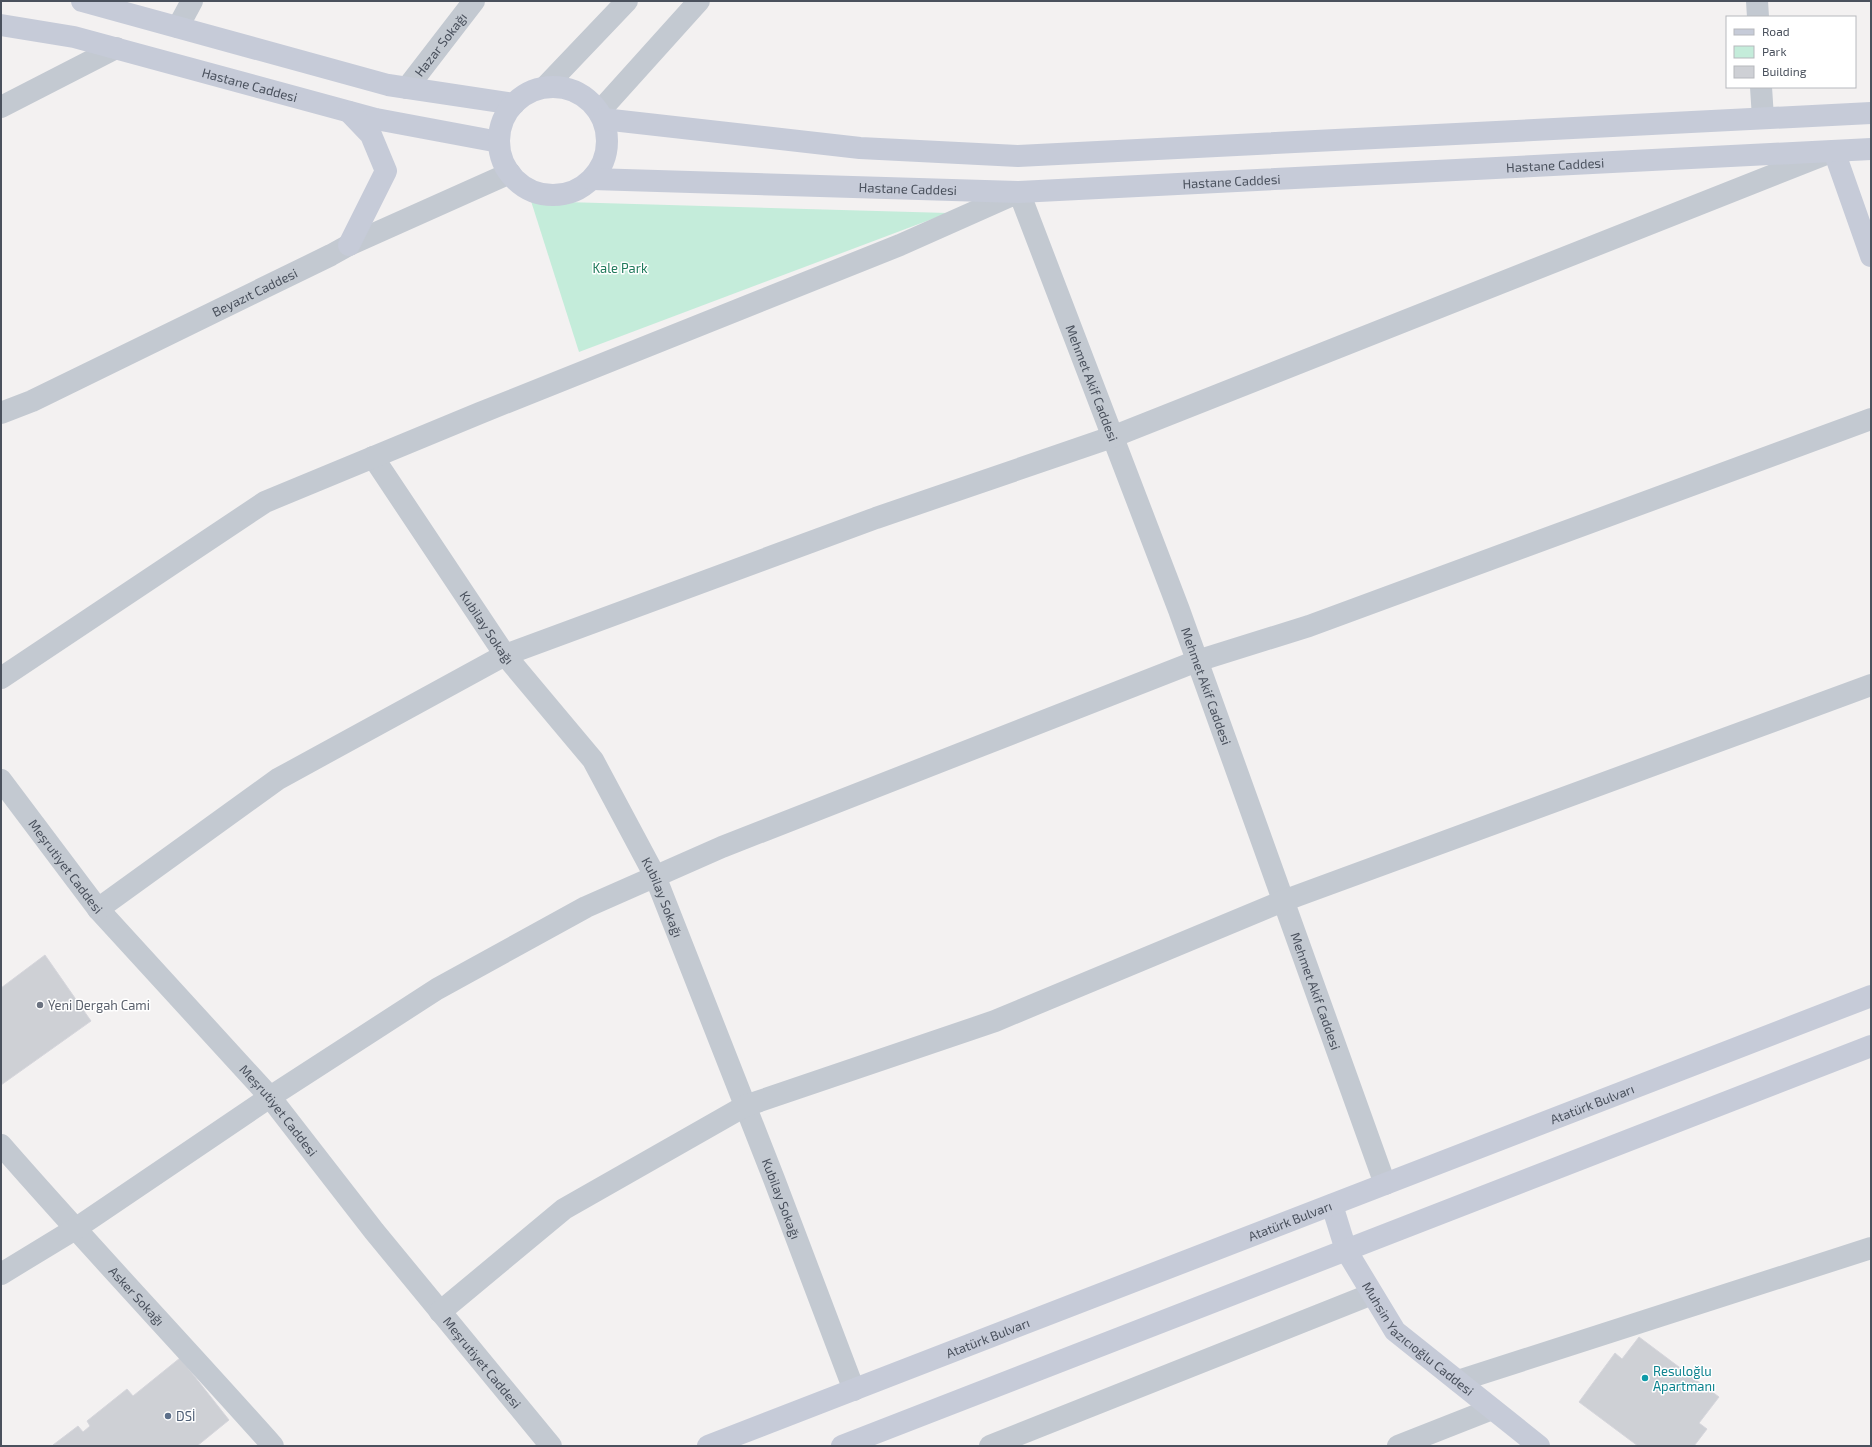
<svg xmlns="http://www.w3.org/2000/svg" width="1872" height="1447" viewBox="0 0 1872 1447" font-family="'Exo 2',sans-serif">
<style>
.green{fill:#c4ecda}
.building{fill:#ced0d5;stroke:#d6d6dc}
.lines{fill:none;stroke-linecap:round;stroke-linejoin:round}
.street{stroke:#c3c9d1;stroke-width:22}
.secondary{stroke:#c6cbd8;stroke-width:22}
.worship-dot{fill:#6b7280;stroke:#fff;stroke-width:1.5}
.culture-dot{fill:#0f9aa8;stroke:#fff;stroke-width:1.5}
.service-dot{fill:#5c6f8a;stroke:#fff;stroke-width:1.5}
.labels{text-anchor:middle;stroke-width:3;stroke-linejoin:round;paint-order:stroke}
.street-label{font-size:13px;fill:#4a515d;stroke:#fff}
.park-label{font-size:13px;fill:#207a5b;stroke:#fff}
.worship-label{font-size:13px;fill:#5b616d;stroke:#fff;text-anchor:start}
.culture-label{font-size:13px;fill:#0d838f;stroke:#fff;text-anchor:start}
.service-label{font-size:13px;fill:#4e5e75;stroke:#fff;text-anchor:start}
</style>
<rect width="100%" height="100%" fill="#f3f1f1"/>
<!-- green -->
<path class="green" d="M 531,201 L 948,213 L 579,352 Z"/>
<!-- building -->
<path class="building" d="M 45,955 L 91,1021 L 1,1085 L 1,988 Z
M 1639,1337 L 1719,1397 L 1699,1423 L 1707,1429 L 1694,1446 L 1638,1446 L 1579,1402 L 1615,1353 L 1622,1359 Z
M 180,1358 L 229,1420 L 197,1446 L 53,1445 L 78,1426 L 83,1432 L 90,1426 L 87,1421 L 127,1389 L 133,1396 Z"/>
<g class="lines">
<!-- street -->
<g class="street">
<path d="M 1757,1 L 1758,17"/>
<path d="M 178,27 L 192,1"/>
<path d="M 545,87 L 627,1"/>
<path d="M 1761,87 L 1763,118"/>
<path id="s1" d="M 407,88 L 474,1"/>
<path d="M 1,107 L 116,48"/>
<path d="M 599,112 L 699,1"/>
<path id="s2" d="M 1,413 L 32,401 L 331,255 L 349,245 L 510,173"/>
<path id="s3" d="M 373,457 L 505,655 L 593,760 L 655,876 L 774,1179 L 854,1390"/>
<path id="s4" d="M 1,678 L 265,502 L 480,413 L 900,245 L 1019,192 L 1179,610 L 1385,1184"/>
<path id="s5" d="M 1,780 L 98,909 L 270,1097 L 374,1231 L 551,1446"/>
<path d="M 98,909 L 278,779 L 505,655 L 876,518 L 1112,437 L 1831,152"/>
<path id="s6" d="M 1,1145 C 90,1247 183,1345 273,1446"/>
<path d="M 1,1274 L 75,1229 L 270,1097 L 437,989 L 586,907 L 722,847 L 1197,661 L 1309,626 L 1871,419"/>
<path d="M 440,1312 L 564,1209 L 745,1106 L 995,1021 L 1283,901 L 1871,685"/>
<path d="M 1458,1381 L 1871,1248"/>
<path d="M 990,1446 L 1372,1294"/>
<path d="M 1398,1446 L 1492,1409"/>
</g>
<!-- secondary -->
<g class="secondary">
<path d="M 82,1 L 388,85 L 514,104"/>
<path id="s7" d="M 1,25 L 74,37 L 376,119 L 499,142"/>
<circle cx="553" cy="141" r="54"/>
<path d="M 603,119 L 860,148 L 1018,156 L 1871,113"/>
<path d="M 1834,151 L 1871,256"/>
<path id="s8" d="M 592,179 L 1019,192 L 1871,149"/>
<path d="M 349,245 L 386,171 L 371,135 L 349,112"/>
<path id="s9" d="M 1332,1205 L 1346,1250 L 1395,1331 L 1539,1446"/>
<path id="s10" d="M 708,1446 L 1871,996"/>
<path d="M 842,1446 L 1871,1046"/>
</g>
</g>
<!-- markers -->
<circle class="worship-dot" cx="40" cy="1005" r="4"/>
<circle class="culture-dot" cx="1645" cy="1378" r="4"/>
<circle class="service-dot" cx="168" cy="1416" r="4"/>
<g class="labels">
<!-- street labels -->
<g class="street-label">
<text dy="5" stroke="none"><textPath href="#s1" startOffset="55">Hazar Sokağı</textPath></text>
<text dy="5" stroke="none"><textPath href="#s7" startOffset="256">Hastane Caddesi</textPath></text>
<text dy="5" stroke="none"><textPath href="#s8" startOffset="964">Hastane Caddesi</textPath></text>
<text dy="5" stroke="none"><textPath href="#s8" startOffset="640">Hastane Caddesi</textPath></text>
<text dy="5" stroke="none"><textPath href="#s8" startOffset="316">Hastane Caddesi</textPath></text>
<text dy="5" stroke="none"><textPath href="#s2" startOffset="281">Beyazıt Caddesi</textPath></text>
<text dy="5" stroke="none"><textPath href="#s4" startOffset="1337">Mehmet Akif Caddesi</textPath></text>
<text dy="5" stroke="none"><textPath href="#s3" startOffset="205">Kubilay Sokağı</textPath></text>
<text dy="5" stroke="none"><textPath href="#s4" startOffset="1661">Mehmet Akif Caddesi</textPath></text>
<text dy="5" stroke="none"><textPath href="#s5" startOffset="108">Meşrutiyet Caddesi</textPath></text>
<text dy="5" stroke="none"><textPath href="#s3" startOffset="529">Kubilay Sokağı</textPath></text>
<text dy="5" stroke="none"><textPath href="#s4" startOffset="1985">Mehmet Akif Caddesi</textPath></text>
<text dy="5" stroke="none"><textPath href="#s10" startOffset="948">Atatürk Bulvarı</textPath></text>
<text dy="5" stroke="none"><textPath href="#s5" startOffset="432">Meşrutiyet Caddesi</textPath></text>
<text dy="5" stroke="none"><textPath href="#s3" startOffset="853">Kubilay Sokağı</textPath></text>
<text dy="5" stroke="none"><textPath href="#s10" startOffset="624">Atatürk Bulvarı</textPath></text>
<text dy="5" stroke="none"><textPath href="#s6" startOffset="203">Asker Sokağı</textPath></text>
<text dy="5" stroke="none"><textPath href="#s9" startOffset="163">Muhsin Yazıcıoğlu Caddesi</textPath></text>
<text dy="5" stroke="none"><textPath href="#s10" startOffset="300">Atatürk Bulvarı</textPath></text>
<text dy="5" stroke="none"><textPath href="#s5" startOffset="756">Meşrutiyet Caddesi</textPath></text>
</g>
<!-- park labels -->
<g class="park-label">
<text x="620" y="273">Kale Park</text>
</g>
<!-- worship labels -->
<g class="worship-label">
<text x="48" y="1010">Yeni Dergah Cami</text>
</g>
<!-- culture labels -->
<g class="culture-label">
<text x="1653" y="1376">Resuloğlu<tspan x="1653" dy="15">Apartmanı</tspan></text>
</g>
<!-- service labels -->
<g class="service-label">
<text x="176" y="1421">DSİ</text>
</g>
</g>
<!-- border -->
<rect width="1872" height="1447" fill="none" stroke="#4a515d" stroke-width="4"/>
<!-- legend -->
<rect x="1726" y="16" width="130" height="72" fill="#ffffff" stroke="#b7b9be"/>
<rect x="1734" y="29" width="20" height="6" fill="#c6cbd8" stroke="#b7b9be"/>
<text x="1762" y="36" font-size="12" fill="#4a515d">Road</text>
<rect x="1734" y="46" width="20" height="12" fill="#c4ecda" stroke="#b7b9be"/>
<text x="1762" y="56" font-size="12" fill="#4a515d">Park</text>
<rect x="1734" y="66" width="20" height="12" fill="#ced0d5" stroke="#b7b9be"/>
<text x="1762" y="76" font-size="12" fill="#4a515d">Building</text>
</svg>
